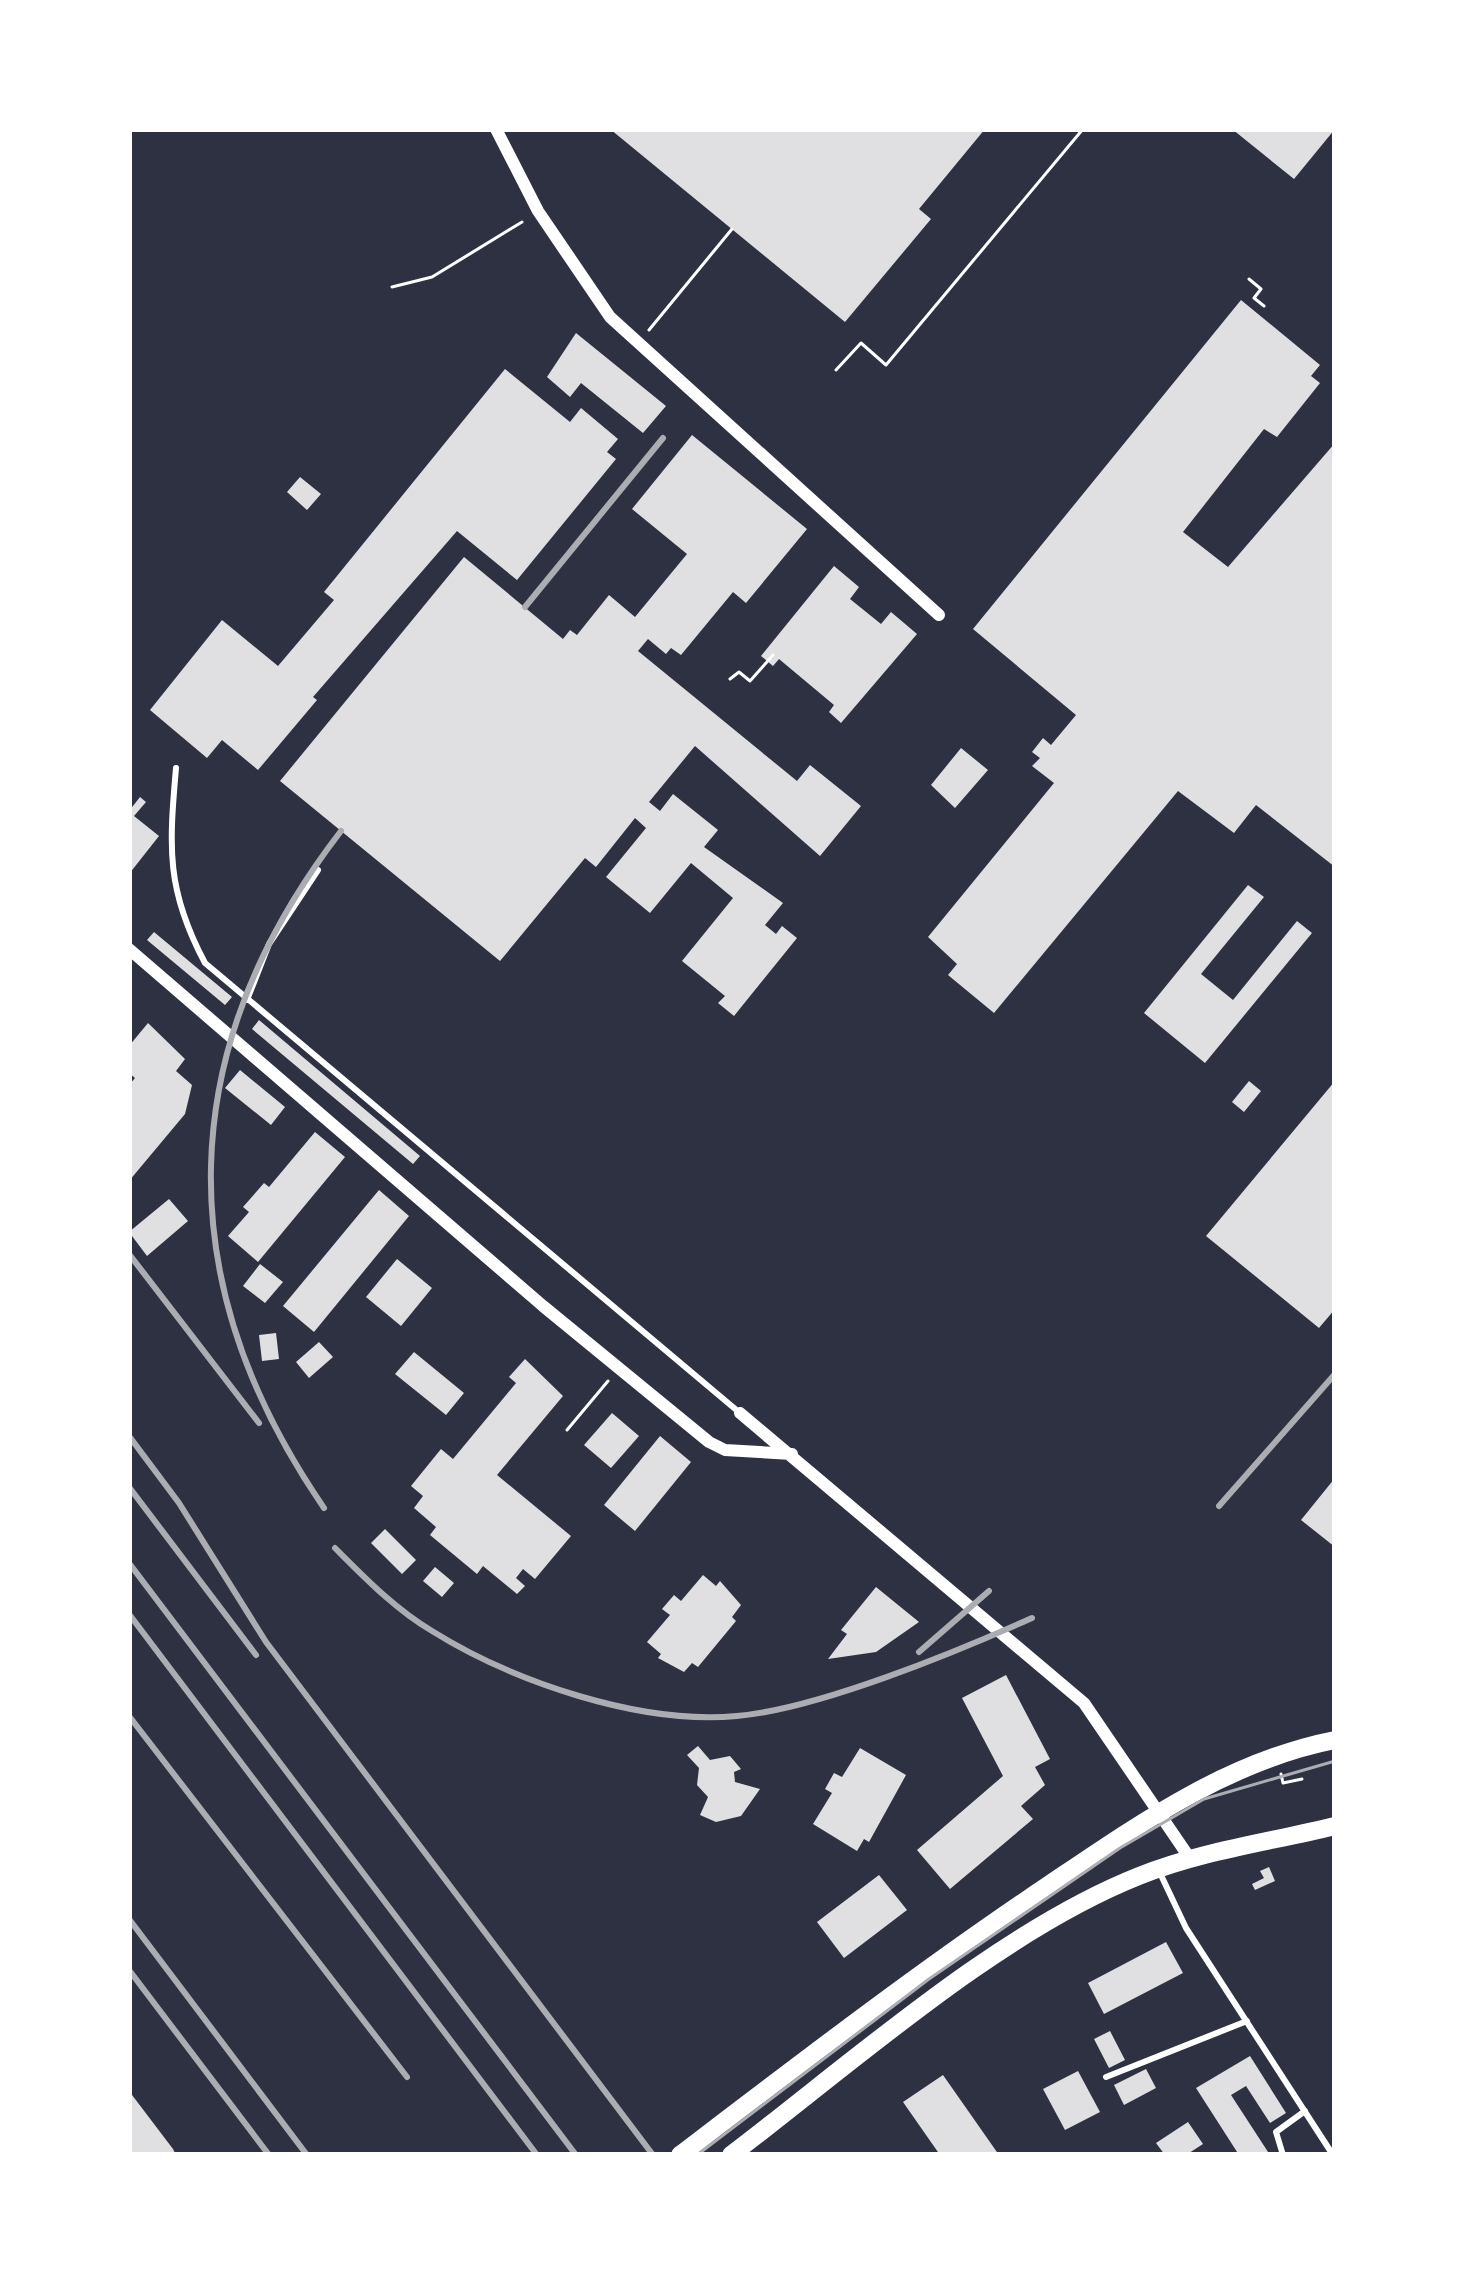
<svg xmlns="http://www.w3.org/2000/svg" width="1464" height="2284" viewBox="0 0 1464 2284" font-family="'Sofia Sans Condensed',sans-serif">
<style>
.building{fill:#e0e0e3}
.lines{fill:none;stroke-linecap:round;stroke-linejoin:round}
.path{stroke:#fff;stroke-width:3}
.service{stroke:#fff;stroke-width:6}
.minor{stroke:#fff;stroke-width:12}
.secondary{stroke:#fff;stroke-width:18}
.tram{stroke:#abadb3;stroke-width:3}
.rail{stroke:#abadb3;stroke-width:6}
</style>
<rect width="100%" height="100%" fill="#2d3142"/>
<!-- building -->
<path class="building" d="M 610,129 L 985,129 L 919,209 L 931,219 L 845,322 Z
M 1232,129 L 1335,129 L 1294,179 Z
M 1241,300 L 1320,365 L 1311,376 L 1320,383 L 1277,437 L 1264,429 L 1183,532 L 1228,567 L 1335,443 L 1335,867 L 1256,805 L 1234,833 L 1178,791 L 994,1013 L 948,975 L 957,964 L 928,937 L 1054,783 L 1032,766 L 1040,758 L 1032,752 L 1043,738 L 1051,745 L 1076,715 L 973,629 Z
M 576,333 L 666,406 L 643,433 L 581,383 L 570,397 L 547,377 Z
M 505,369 L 570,422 L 581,408 L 618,439 L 607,452 L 616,459 L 517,580 L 457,531 L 313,697 L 317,700 L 258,770 L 222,740 L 207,758 L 150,710 L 222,620 L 278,666 L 334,600 L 324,592 Z
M 692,435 L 807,529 L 746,603 L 733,592 L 681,655 L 671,648 L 666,654 L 648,639 L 638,651 L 797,781 L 810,765 L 861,806 L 820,856 L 695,746 L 649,802 L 660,811 L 673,794 L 718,830 L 704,847 L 783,903 L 765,925 L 776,934 L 782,926 L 797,938 L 734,1016 L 718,1003 L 725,996 L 682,961 L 733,898 L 691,863 L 650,913 L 606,877 L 646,828 L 635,818 L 596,867 L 585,858 L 500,961 L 280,781 L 464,557 L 563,639 L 570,630 L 577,635 L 609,595 L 635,617 L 687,554 L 632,509 Z
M 300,477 L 321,494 L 307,510 L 287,492 Z
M 834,566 L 859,587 L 850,599 L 881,624 L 891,612 L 917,634 L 841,723 L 829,712 L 834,705 L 779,659 L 773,666 L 761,656 Z
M 961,748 L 988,770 L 955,808 L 931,785 Z
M 140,797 L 146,802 L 134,816 L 159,836 L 129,874 L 129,811 Z
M 1248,885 L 1264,897 L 1201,974 L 1233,1000 L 1297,921 L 1312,933 L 1205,1063 L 1144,1013 Z
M 154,932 L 232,997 L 225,1005 L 147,940 Z
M 259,1020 L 420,1156 L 413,1164 L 252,1029 Z
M 148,1023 L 185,1059 L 176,1071 L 192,1085 L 185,1114 L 129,1181 L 129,1085 L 135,1078 L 129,1073 L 129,1046 Z
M 240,1070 L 285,1107 L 271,1125 L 225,1088 Z
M 1249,1081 L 1261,1091 L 1244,1112 L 1232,1102 Z
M 1335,1081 L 1335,1309 L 1319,1328 L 1206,1236 Z
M 315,1132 L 345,1157 L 258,1262 L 228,1236 L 249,1212 L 243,1207 L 264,1183 L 269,1187 Z
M 379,1190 L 409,1216 L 314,1332 L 283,1306 Z
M 169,1199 L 188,1221 L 147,1256 L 129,1232 Z
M 397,1259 L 432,1288 L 401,1326 L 366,1297 Z
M 260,1264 L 283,1282 L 265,1303 L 243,1286 Z
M 276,1333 L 279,1359 L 262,1361 L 259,1335 Z
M 319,1342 L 333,1357 L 309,1378 L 296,1362 Z
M 414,1352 L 464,1393 L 446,1415 L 395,1374 Z
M 525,1359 L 563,1396 L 497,1475 L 571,1536 L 535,1579 L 523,1569 L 516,1578 L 525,1586 L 517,1594 L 483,1566 L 477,1574 L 430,1535 L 436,1527 L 414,1508 L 423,1496 L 411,1486 L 441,1449 L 453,1459 L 516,1383 L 509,1377 Z
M 612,1413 L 639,1436 L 611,1468 L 584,1445 Z
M 660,1436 L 691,1462 L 635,1531 L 604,1505 Z
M 1335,1478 L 1335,1547 L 1301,1520 Z
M 385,1529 L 416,1560 L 402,1574 L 371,1543 Z
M 435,1567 L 454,1583 L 442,1597 L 423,1581 Z
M 703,1575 L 716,1586 L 720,1581 L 741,1605 L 732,1617 L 736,1621 L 698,1667 L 692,1663 L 684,1672 L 658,1658 L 661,1654 L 647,1642 L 670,1615 L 662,1609 L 674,1595 L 681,1601 Z
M 876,1587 L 919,1622 L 876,1652 L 828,1659 L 847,1634 L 841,1630 Z
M 1006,1675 L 1050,1759 L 1035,1767 L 1045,1785 L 1021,1806 L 1033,1819 L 950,1889 L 917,1850 L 1003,1776 L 962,1698 Z
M 698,1746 L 710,1760 L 730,1756 L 741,1769 L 734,1772 L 735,1782 L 760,1789 L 741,1816 L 716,1822 L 700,1815 L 708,1797 L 697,1785 L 699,1768 L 687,1755 Z
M 860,1748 L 906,1775 L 869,1842 L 864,1839 L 857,1851 L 813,1824 L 832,1793 L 825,1789 L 834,1773 L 842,1777 Z
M 1269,1867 L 1275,1881 L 1255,1890 L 1252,1884 L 1264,1878 L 1260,1871 Z
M 879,1875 L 907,1910 L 844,1958 L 817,1922 Z
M 1166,1942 L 1183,1973 L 1104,2014 L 1088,1983 Z
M 1110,2031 L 1125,2060 L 1109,2068 L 1094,2039 Z
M 1250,2056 L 1286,2113 L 1270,2123 L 1246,2086 L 1231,2095 L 1270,2155 L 1239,2155 L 1196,2088 Z
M 1146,2069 L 1156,2088 L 1124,2105 L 1114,2085 Z
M 1078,2071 L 1100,2112 L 1065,2130 L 1043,2089 Z
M 943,2075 L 999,2155 L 940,2155 L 903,2102 Z
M 129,2091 L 173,2149 L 176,2155 L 129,2155 Z
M 1188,2122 L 1203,2144 L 1186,2155 L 1165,2155 L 1156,2143 Z"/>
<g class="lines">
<!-- path -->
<path class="path" d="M 1249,279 L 1261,289 L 1254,298 L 1264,306
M 392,287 L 432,277 L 522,222
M 649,330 L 732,229
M 836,370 L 861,343 L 886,365 L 1083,129
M 730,679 L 739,672 L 750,681 L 773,655
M 567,1430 L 608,1381
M 1281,1774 L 1283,1783 L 1302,1779"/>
<!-- service -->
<path class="service" d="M 176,768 C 169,848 166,890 205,963 L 740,1413
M 247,1000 L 269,944 L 318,870
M 1160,1873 L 1186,1928 L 1333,2155
M 1106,2077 L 1247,2021
M 1283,2155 L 1276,2132 L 1305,2111"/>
<!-- minor -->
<path class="minor" d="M 496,129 L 538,211 L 610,317 L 939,615
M 129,949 L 543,1306 L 709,1442 L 725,1450 L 792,1454
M 740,1413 L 1084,1703 L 1191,1860"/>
<!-- secondary -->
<path class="secondary" d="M 680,2155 C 802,2062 923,1969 1050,1884 C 1139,1824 1228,1761 1335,1740
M 731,2155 C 852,2063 998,1932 1139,1876 C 1201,1851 1270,1842 1335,1826"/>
<!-- tram -->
<path class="tram" d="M 697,2155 L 929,1979 L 1120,1848 L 1204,1799 L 1335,1761"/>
<!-- rail -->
<path class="rail" d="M 525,607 L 663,438
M 129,1254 L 259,1423
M 129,1436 L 179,1503 L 266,1642 L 653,2155
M 129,1487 L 256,1655
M 1219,1506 L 1335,1374
M 324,1508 C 168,1281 173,1049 341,831
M 335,1548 C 365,1578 395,1609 432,1631 C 514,1682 640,1725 737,1716 C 818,1709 956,1652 1032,1618
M 129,1563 L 576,2155
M 129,1614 L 537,2155
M 919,1652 L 989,1591
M 129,1716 L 407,2077
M 129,1919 L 307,2155
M 129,1970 L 269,2155"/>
</g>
<!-- border -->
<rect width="1464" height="2284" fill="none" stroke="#ffffff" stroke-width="264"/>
</svg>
